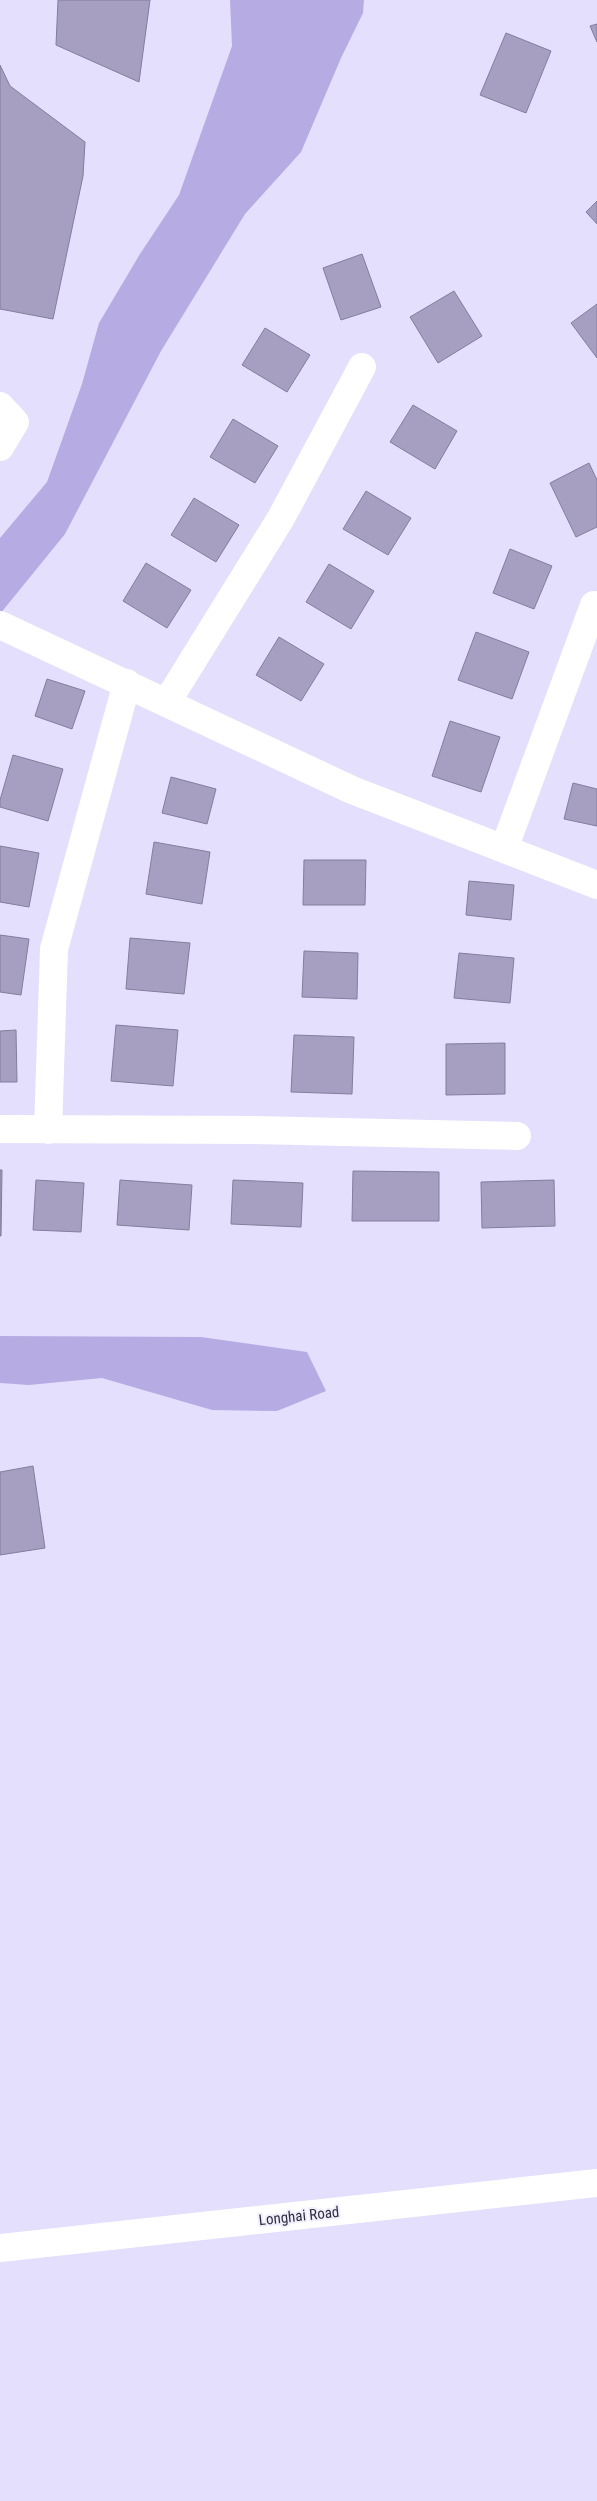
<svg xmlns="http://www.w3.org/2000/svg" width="597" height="2501" viewBox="0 0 597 2501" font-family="'Roboto Condensed',sans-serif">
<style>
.water{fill:#b7abe3}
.building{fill:#a69fc1;stroke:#837d9e}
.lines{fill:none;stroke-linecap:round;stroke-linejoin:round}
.minor{stroke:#fff;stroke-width:28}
.labels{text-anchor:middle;stroke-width:4;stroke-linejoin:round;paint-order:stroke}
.street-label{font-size:15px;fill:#322f3d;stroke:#f1eefd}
</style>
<rect width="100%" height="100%" fill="#e4dffc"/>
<!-- water -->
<path class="water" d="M 230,0 L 364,0 L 363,13 L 341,58 L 301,152 L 245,214 L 161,351 L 65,534 L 0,614 L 0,538 L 47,482 L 82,384 L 99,323 L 140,254 L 179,195 L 232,46 Z
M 0,1336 L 201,1337 L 307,1352 L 326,1391 L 277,1411 L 212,1410 L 102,1378 L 29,1385 L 0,1383 Z"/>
<!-- building -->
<path class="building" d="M 58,0 L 150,0 L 139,82 L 56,45 Z
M 597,24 L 597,42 L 590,26 Z
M 506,33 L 551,51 L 526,113 L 480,95 Z
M 0,65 L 10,86 L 85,142 L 83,176 L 53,319 L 0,309 Z
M 597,201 L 597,224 L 586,212 Z
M 362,254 L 381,307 L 341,320 L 323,268 Z
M 454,291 L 482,336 L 438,363 L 410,317 Z
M 597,304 L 597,358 L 571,323 Z
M 265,328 L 310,355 L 287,392 L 242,365 Z
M 413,405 L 457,431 L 435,469 L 390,442 Z
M 233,419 L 278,446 L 255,483 L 210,457 Z
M 589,463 L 597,480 L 597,527 L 576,537 L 550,483 Z
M 366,491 L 411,518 L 388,555 L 343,529 Z
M 194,498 L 239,525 L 216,562 L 171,535 Z
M 510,549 L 552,566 L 534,609 L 493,593 Z
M 146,563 L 191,590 L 167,628 L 123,601 Z
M 329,564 L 374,591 L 351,629 L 306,602 Z
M 476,632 L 529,652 L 512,699 L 458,680 Z
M 279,637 L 324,664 L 301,701 L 256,675 Z
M 47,679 L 85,691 L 72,729 L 35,716 Z
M 450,721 L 500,737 L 481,792 L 432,776 Z
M 13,755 L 63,769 L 48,821 L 0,807 L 0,800 Z
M 171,777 L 216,789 L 207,824 L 162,813 Z
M 573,783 L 597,789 L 597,826 L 564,819 Z
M 154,842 L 210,852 L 202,904 L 146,894 Z
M 0,846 L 39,853 L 29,907 L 0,902 Z
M 304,860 L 366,860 L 365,905 L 303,905 Z
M 469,881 L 514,885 L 511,920 L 466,915 Z
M 0,935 L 29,939 L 21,995 L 0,992 Z
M 130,938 L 190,943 L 184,994 L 126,989 Z
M 304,951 L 358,953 L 357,999 L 302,997 Z
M 459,953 L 514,958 L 510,1003 L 454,998 Z
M 116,1025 L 178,1030 L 173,1086 L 111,1081 Z
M 16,1030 L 17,1082 L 0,1082 L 0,1031 Z
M 294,1035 L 354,1037 L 352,1094 L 291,1092 Z
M 505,1043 L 505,1094 L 446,1095 L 446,1044 Z
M 0,1170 L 2,1170 L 1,1236 L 0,1236 Z
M 353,1171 L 439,1172 L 439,1221 L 352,1221 Z
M 36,1180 L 84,1183 L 81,1232 L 33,1230 Z
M 120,1180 L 192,1185 L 189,1230 L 117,1225 Z
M 233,1180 L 303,1183 L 301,1227 L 231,1224 Z
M 554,1180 L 555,1226 L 482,1228 L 481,1182 Z
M 33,1466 L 45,1548 L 0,1555 L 0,1472 Z"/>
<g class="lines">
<!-- minor -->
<path class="minor" d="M 0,406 L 15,422 L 0,447
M 0,625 L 352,790 L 597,885
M 167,702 L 281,518 L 362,367
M 504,849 L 594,605
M 0,1129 L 254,1130 L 517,1136
M 48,1130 L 54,949 L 127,683
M 0,2248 L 597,2183"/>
</g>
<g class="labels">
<!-- street labels -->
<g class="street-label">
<text transform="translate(299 2216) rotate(-6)" y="5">Longhai Road</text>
</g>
</g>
</svg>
